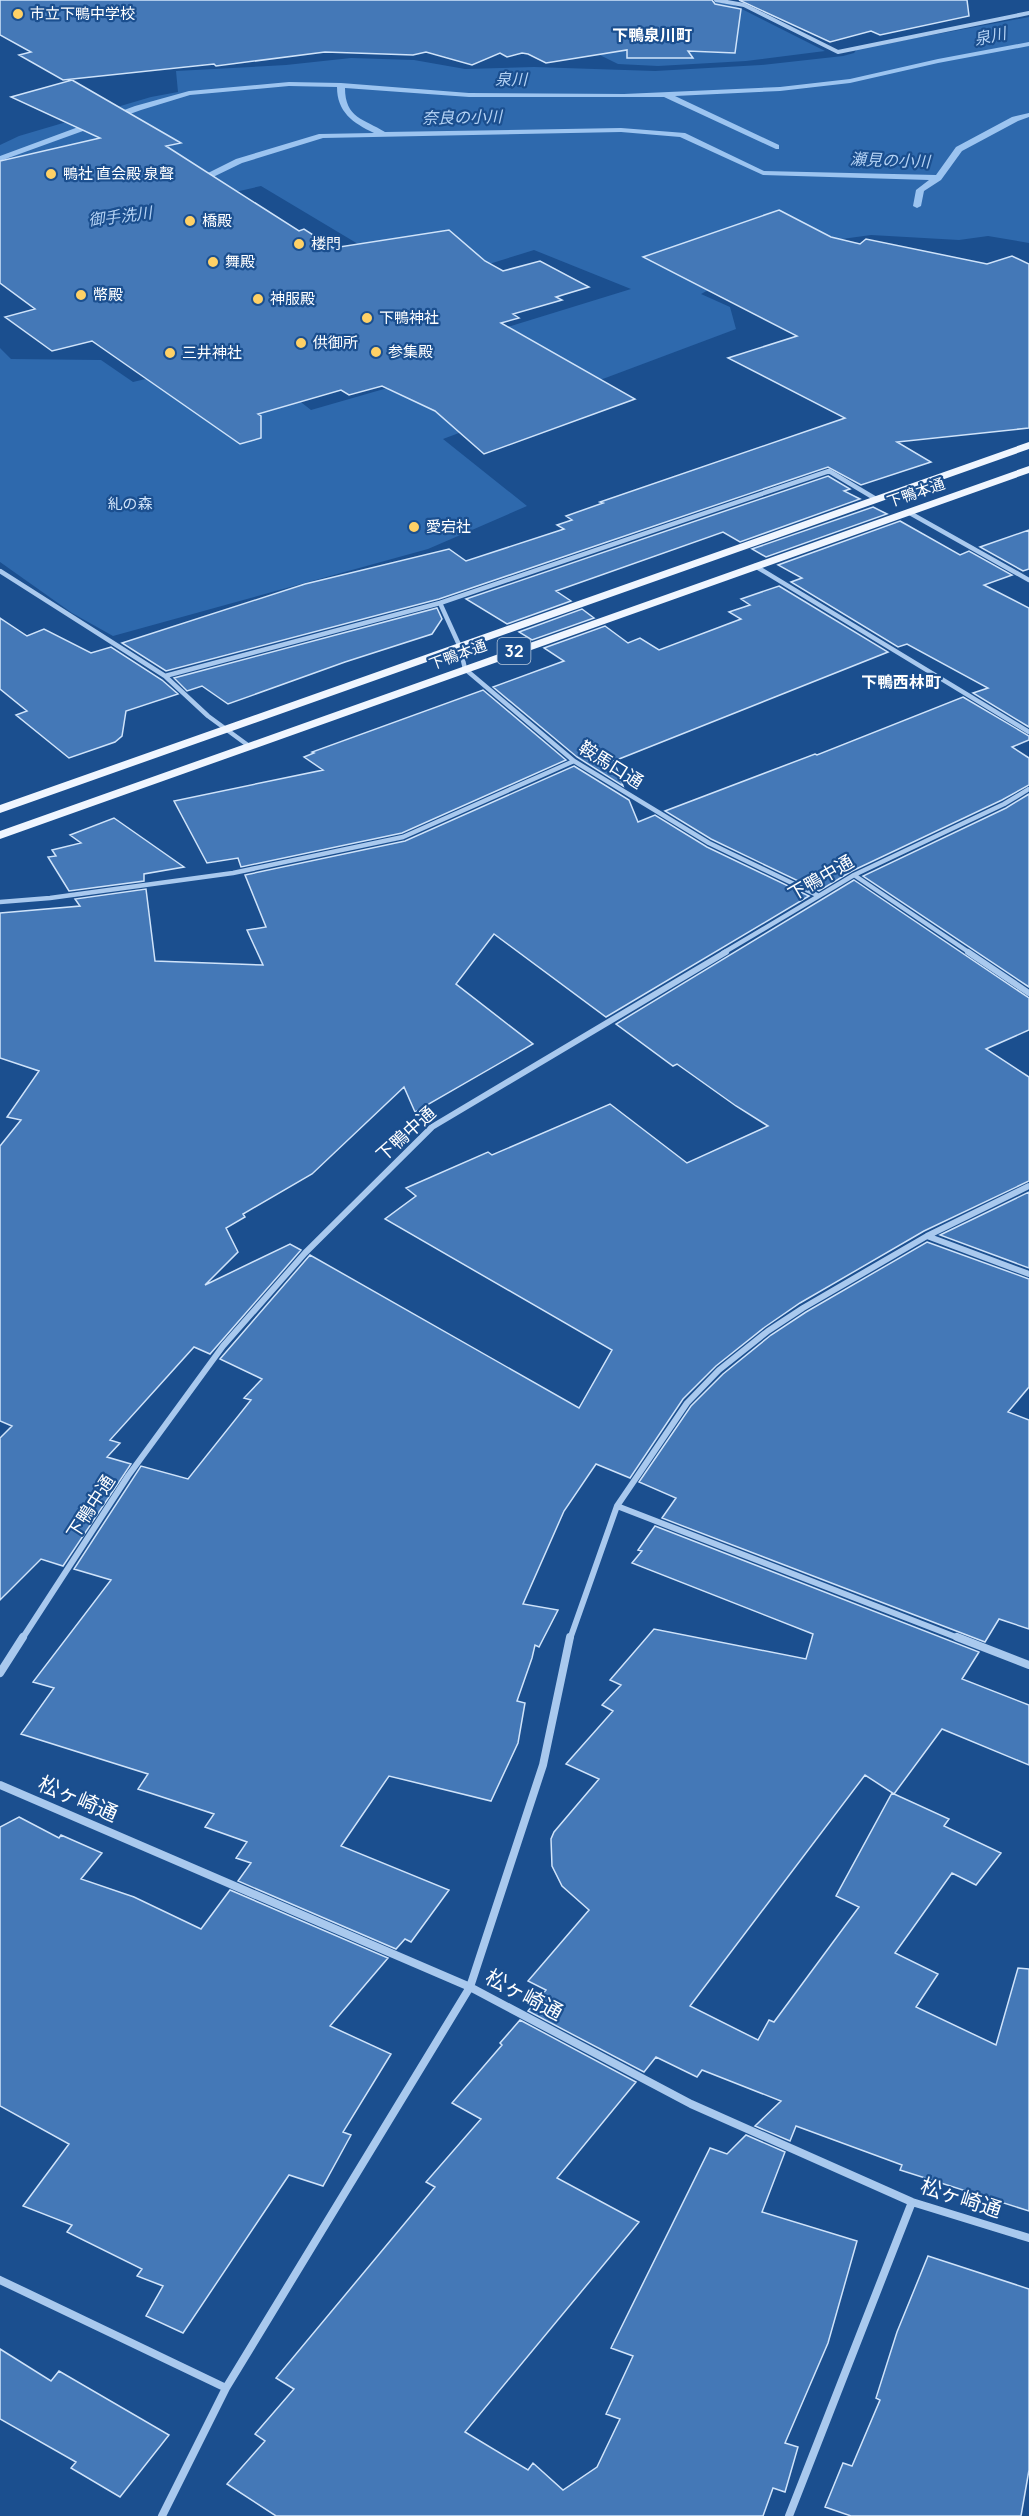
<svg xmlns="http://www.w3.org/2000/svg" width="1029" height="2516" viewBox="0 0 1029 2516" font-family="Manrope,'Noto Sans JP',sans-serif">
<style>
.green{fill:#2e69ad}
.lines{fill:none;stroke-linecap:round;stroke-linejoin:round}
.stream{fill:#9cc4f0;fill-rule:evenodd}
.building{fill:#4478b7;stroke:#cfe3fa;stroke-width:1.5}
.street-far3{stroke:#a9c9ee;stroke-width:4}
.street-far2{stroke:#a9c9ee;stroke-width:4.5}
.street-far1{stroke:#a9c9ee;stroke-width:6}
.street{stroke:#a9c9ee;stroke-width:8}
.primary{fill:#f0f6ff;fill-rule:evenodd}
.poi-dot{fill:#ffd166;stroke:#1b4f8f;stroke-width:2}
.labels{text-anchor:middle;stroke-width:4.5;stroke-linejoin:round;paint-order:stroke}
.far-poi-label{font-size:15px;fill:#fff;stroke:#1b4f8f;text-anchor:start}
.far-street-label{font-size:15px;fill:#fff;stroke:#1b4f8f}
.far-park-label{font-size:15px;fill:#cfe3fa;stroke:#1b4f8f}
.far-neighbourhood-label{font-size:16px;font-weight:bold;fill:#fff;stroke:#1b4f8f}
.far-water-label{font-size:16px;font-style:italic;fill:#b5d3f5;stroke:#1b4f8f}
.shield{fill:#1b4f8f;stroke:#bbcadd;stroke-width:1.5}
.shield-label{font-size:16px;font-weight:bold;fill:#fff}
.street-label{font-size:18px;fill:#fff;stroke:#1b4f8f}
.near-street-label{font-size:21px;fill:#fff;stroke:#1b4f8f}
</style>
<rect width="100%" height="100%" fill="#1b4f8f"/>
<!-- green -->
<path class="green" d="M 702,0 L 732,4 L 825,51 L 746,61 L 658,66 L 618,64 L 541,26 Z
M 1029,17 L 1029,243 L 988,236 L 959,240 L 871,235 L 806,244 L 770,256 L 701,294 L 730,307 L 736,329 L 443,439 L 527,506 L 428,549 L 113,636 L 72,613 L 0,562 L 0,348 L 11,359 L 101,360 L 133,382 L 242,356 L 311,410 L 443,372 L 468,331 L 511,326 L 631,289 L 534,250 L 425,284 L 261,186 L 209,198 L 0,222 L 0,145 L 19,136 L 151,97 L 178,92 L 176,71 L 286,65 L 351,58 L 414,60 L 465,69 L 534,67 L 655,71 L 761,65 L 843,56 L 854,53 L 857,49 Z"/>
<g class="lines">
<!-- stream -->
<path class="stream" d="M 1029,42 L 1029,46 L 938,63 L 850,83 L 780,91 L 675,96 L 779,145 L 779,149 L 776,149 L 664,97 L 469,97 L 345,88 C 345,118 364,119 385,132 L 621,128 L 685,133 L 764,171 L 936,175 L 956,147 L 1012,117 L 1029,113 L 1029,117 L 1018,121 L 962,151 L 941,180 L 924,191 L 921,206 L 917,208 L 913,206 L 916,190 L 929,180 L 763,175 L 680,137 L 621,132 L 323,138 L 242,163 L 211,178 L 210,189 L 203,191 L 204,175 L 236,159 L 319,134 L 374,133 C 353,123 337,112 337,87 L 289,86 L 190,95 L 141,110 L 0,161 L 0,156 L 135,106 L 189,91 L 289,82 L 341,83 L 469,93 L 624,94 L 780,87 L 850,79 L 938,59 Z"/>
</g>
<!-- building -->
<path class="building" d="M 0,0 L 712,0 L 715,4 L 741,9 L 735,53 L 688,51 L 693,58 L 627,58 L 627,50 L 546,63 L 528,54 L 522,53 L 507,57 L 500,53 L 472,65 L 426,52 L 413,55 L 325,52 L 216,66 L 214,64 L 63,80 L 19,55 L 31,52 L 0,35 Z
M 739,0 L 967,0 L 969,16 L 880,35 L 871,31 L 830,42 Z
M 72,80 L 181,143 L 166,146 L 299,231 L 304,229 L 333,248 L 449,230 L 485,261 L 503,271 L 540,261 L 589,287 L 556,297 L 562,300 L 513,314 L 519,318 L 501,323 L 635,399 L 484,454 L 435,411 L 382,386 L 349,395 L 341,390 L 258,414 L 261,416 L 261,438 L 240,444 L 92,341 L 52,351 L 5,317 L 35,309 L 0,283 L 0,161 L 100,138 L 11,97 Z
M 779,210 L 831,237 L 860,244 L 866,239 L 987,264 L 1012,256 L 1029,264 L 1029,428 L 897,442 L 931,462 L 861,485 L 828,467 L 439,599 L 166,671 L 122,643 L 305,584 L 449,549 L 466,561 L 564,529 L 557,525 L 572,520 L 566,516 L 603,503 L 600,502 L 845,418 L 728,358 L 797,336 L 643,257 Z
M 828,476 L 850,489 L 844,491 L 860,499 L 740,542 L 723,532 L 556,591 L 571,601 L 507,624 L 466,599 Z
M 873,507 L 887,514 L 766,557 L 752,549 Z
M 900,521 L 960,555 L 969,551 L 1012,575 L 984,585 L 1029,608 L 1029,727 L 973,693 L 988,688 L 907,644 L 898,647 L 791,582 L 802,578 L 778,565 Z
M 1029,530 L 1029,569 L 1023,571 L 980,547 Z
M 779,586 L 888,652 L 614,761 L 623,786 L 577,757 L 493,687 L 564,661 L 544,648 L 605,626 L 628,643 L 640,638 L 659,650 L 741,619 L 729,612 L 750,605 L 741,599 Z
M 437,608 L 442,619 L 432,634 L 345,662 L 228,704 L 202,686 L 187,691 L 174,678 Z
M 582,609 L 594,618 L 532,640 L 519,632 Z
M 0,618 L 27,636 L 44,629 L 91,653 L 111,647 L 162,680 L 178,694 L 126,711 L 122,736 L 115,742 L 69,758 L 16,715 L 27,711 L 0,689 Z
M 483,690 L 566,760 L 402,833 L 241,867 L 238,858 L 207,863 L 174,801 L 323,770 L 304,757 L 314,753 L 312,752 Z
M 963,697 L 1029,736 L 1029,740 L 1012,747 L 1029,758 L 1029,785 L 1002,800 L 852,871 L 819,891 L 711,839 L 665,811 L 815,754 L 817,755 Z
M 574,766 L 629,800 L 638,822 L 655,815 L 707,847 L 809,896 L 606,1017 L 494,934 L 456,984 L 533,1044 L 415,1112 L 404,1087 L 312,1174 L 243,1214 L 245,1217 L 226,1228 L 238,1252 L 205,1285 L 290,1244 L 301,1250 L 210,1354 L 194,1347 L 110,1440 L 120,1443 L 107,1457 L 131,1464 L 63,1566 L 41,1559 L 0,1600 L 0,1438 L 12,1426 L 0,1421 L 0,1146 L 21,1120 L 7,1117 L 39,1071 L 0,1058 L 0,913 L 80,906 L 75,899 L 146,889 L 155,961 L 263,965 L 247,930 L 266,927 L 245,875 L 405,841 Z
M 1029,794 L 1029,987 L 863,876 L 1006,808 Z
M 114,818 L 184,867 L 144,874 L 144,881 L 69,891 L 48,857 L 56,856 L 52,850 L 81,843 L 70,835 Z
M 854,880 L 1029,998 L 1029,1030 L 986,1049 L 1029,1077 L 1029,1181 L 924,1231 L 800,1303 L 765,1327 L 716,1366 L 683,1399 L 630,1478 L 596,1464 L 564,1511 L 523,1604 L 558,1610 L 539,1647 L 535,1645 L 532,1658 L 517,1701 L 525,1703 L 518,1743 L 491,1801 L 389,1776 L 341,1846 L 449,1890 L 411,1942 L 405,1939 L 396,1949 L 238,1881 L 251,1863 L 236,1858 L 247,1842 L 205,1827 L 214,1814 L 138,1789 L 148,1774 L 21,1734 L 54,1688 L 33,1682 L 111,1580 L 74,1569 L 141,1466 L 188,1479 L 251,1400 L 244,1398 L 262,1379 L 220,1359 L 310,1255 L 579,1408 L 612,1350 L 385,1219 L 416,1196 L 406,1188 L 488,1152 L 492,1155 L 610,1104 L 687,1163 L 768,1126 L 736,1106 L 677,1064 L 673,1066 L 616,1024 Z
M 1029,1192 L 1029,1268 L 940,1235 Z
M 927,1242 L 1029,1279 L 1029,1387 L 1008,1412 L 1029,1420 L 1029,1629 L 999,1619 L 985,1642 L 662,1518 L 676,1498 L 639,1482 L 691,1406 L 723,1374 L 771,1335 L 806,1312 Z
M 655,1526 L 979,1652 L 962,1679 L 1029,1705 L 1029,1765 L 942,1729 L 894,1794 L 865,1775 L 690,2006 L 758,2040 L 769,2020 L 774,2022 L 859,1907 L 836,1896 L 892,1793 L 949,1819 L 944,1826 L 1001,1853 L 976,1885 L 952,1873 L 895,1953 L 938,1974 L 916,2007 L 996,2045 L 1018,1968 L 1029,1969 L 1029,2211 L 900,2170 L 902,2165 L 796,2126 L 790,2141 L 755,2126 L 781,2101 L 702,2070 L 697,2077 L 656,2057 L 644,2072 L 528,2011 L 546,1990 L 528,1981 L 589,1910 L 562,1886 L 552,1866 L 551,1839 L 554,1832 L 599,1779 L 566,1764 L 613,1711 L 602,1705 L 621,1685 L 610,1680 L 654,1629 L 806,1659 L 813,1634 L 632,1563 L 642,1551 L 638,1550 Z
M 19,1817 L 59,1838 L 61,1835 L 102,1853 L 81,1879 L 134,1897 L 201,1929 L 230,1890 L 388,1958 L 330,2026 L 391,2054 L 343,2132 L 351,2135 L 323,2186 L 289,2175 L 183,2333 L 146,2316 L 163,2286 L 137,2276 L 142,2269 L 67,2232 L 72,2225 L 23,2206 L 69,2144 L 0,2106 L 0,1827 Z
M 520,2020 L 636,2082 L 557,2178 L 639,2222 L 465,2432 L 528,2470 L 533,2463 L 563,2490 L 597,2467 L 620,2419 L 606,2414 L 633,2356 L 611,2348 L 710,2148 L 727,2154 L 746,2135 L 785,2152 L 762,2212 L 857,2241 L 828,2343 L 785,2443 L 798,2447 L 785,2492 L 773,2488 L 763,2516 L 276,2516 L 227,2484 L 265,2441 L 255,2434 L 294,2389 L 276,2378 L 435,2187 L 426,2182 L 481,2119 L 452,2103 L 502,2045 L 500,2043 Z
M 928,2256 L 1029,2289 L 1029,2470 L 1021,2516 L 851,2516 L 825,2507 L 843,2463 L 852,2466 L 880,2400 L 876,2398 L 897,2332 Z
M 0,2349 L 51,2381 L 59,2371 L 169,2435 L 120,2497 L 71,2468 L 76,2462 L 0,2419 Z"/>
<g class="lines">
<!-- street-far3 -->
<path class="street-far3" d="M 716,0 L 744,5 L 838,52 L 1029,13"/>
<!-- street-far2 -->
<path class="street-far2" d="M 908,512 L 1029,580
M 755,566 L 1029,732
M 0,571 L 165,676 L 208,716 L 249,746
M 440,603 L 460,647 L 465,669 L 574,761 L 709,843 L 819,896
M 165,676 L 440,603 L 829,471 L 876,499
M 854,875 L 970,953
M 0,902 L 50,898 L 233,873 L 403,837 L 574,761
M 723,953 L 854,875 L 1004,804 L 1029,789"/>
<!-- street-far1 -->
<path class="street-far1" d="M 968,952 L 1029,993
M 927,1236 L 1029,1274
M 617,1506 L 961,1639
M 22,1639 L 128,1476 L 223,1346 L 305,1253 L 432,1127 L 726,952
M 570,1639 L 617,1506 L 687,1403 L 719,1370 L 768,1331 L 803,1308 L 927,1236 L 1029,1186"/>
<!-- street -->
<path class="street" d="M 957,1637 L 1029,1665
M 0,1673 L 23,1637
M 0,1785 L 470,1987 L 691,2104 L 912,2202 L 1029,2238
M 0,2280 L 226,2388
M 162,2516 L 226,2388 L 470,1987 L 543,1765 L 570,1637
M 789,2516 L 912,2202"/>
<!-- primary -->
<path class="primary" d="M 1029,442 L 1029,449 L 0,813 L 0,805 Z
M 1029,466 L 1029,473 L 0,839 L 0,831 Z"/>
</g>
<!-- markers -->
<g class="poi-dot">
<circle cx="18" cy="14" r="6"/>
<circle cx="51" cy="174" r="6"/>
<circle cx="190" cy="221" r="6"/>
<circle cx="299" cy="244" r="6"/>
<circle cx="213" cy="262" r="6"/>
<circle cx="81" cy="295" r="6"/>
<circle cx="258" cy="299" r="6"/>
<circle cx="367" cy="318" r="6"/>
<circle cx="301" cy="343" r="6"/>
<circle cx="376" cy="352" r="6"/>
<circle cx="170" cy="353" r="6"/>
<circle cx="414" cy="527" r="6"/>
</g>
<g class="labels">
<!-- far-poi labels -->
<g class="far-poi-label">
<text x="30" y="19">市立下鴨中学校</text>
<text x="63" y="179">鴨社 直会殿 泉聲</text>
<text x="202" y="226">橋殿</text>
<text x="311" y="249">楼門</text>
<text x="225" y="267">舞殿</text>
<text x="93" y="300">幣殿</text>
<text x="270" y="304">神服殿</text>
<text x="379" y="323">下鴨神社</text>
<text x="313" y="348">供御所</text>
<text x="388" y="357">参集殿</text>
<text x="182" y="358">三井神社</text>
<text x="426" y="532">愛宕社</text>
</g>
<!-- far-street labels -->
<g class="far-street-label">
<text transform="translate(916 493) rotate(-19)" y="5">下鴨本通</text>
<text transform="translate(458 655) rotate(-20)" y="5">下鴨本通</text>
</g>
<!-- far-park labels -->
<g class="far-park-label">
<text x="130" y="509">糺の森</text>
</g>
<!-- far-neighbourhood labels -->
<g class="far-neighbourhood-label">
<text x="652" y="41">下鴨泉川町</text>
<text x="901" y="688">下鴨西林町</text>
</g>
<!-- far-water labels -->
<g class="far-water-label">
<text transform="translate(990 36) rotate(-12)" y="6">泉川</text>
<text x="511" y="85">泉川</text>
<text transform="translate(462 117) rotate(-1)" y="6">奈良の小川</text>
<text transform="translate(890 160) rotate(2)" y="6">瀬見の小川</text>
<text transform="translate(120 216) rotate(-7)" y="6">御手洗川</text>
</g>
<!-- shield labels -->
<rect class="shield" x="497.5" y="638" width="33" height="26" rx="4.5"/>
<g class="shield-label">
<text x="514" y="657">32</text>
</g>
<!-- street labels -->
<g class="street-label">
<text transform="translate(611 765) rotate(32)" y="6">鞍馬口通</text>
<text transform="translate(821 878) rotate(-30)" y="6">下鴨中通</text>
<text transform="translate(406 1134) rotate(-42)" y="6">下鴨中通</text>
<text transform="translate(91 1507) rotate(-57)" y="6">下鴨中通</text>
</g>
<!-- near-street labels -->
<g class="near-street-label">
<text transform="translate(78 1799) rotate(23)" y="7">松ヶ崎通</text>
<text transform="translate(524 1995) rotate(28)" y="7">松ヶ崎通</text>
<text transform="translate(961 2198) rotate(18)" y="7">松ヶ崎通</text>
</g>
</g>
</svg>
